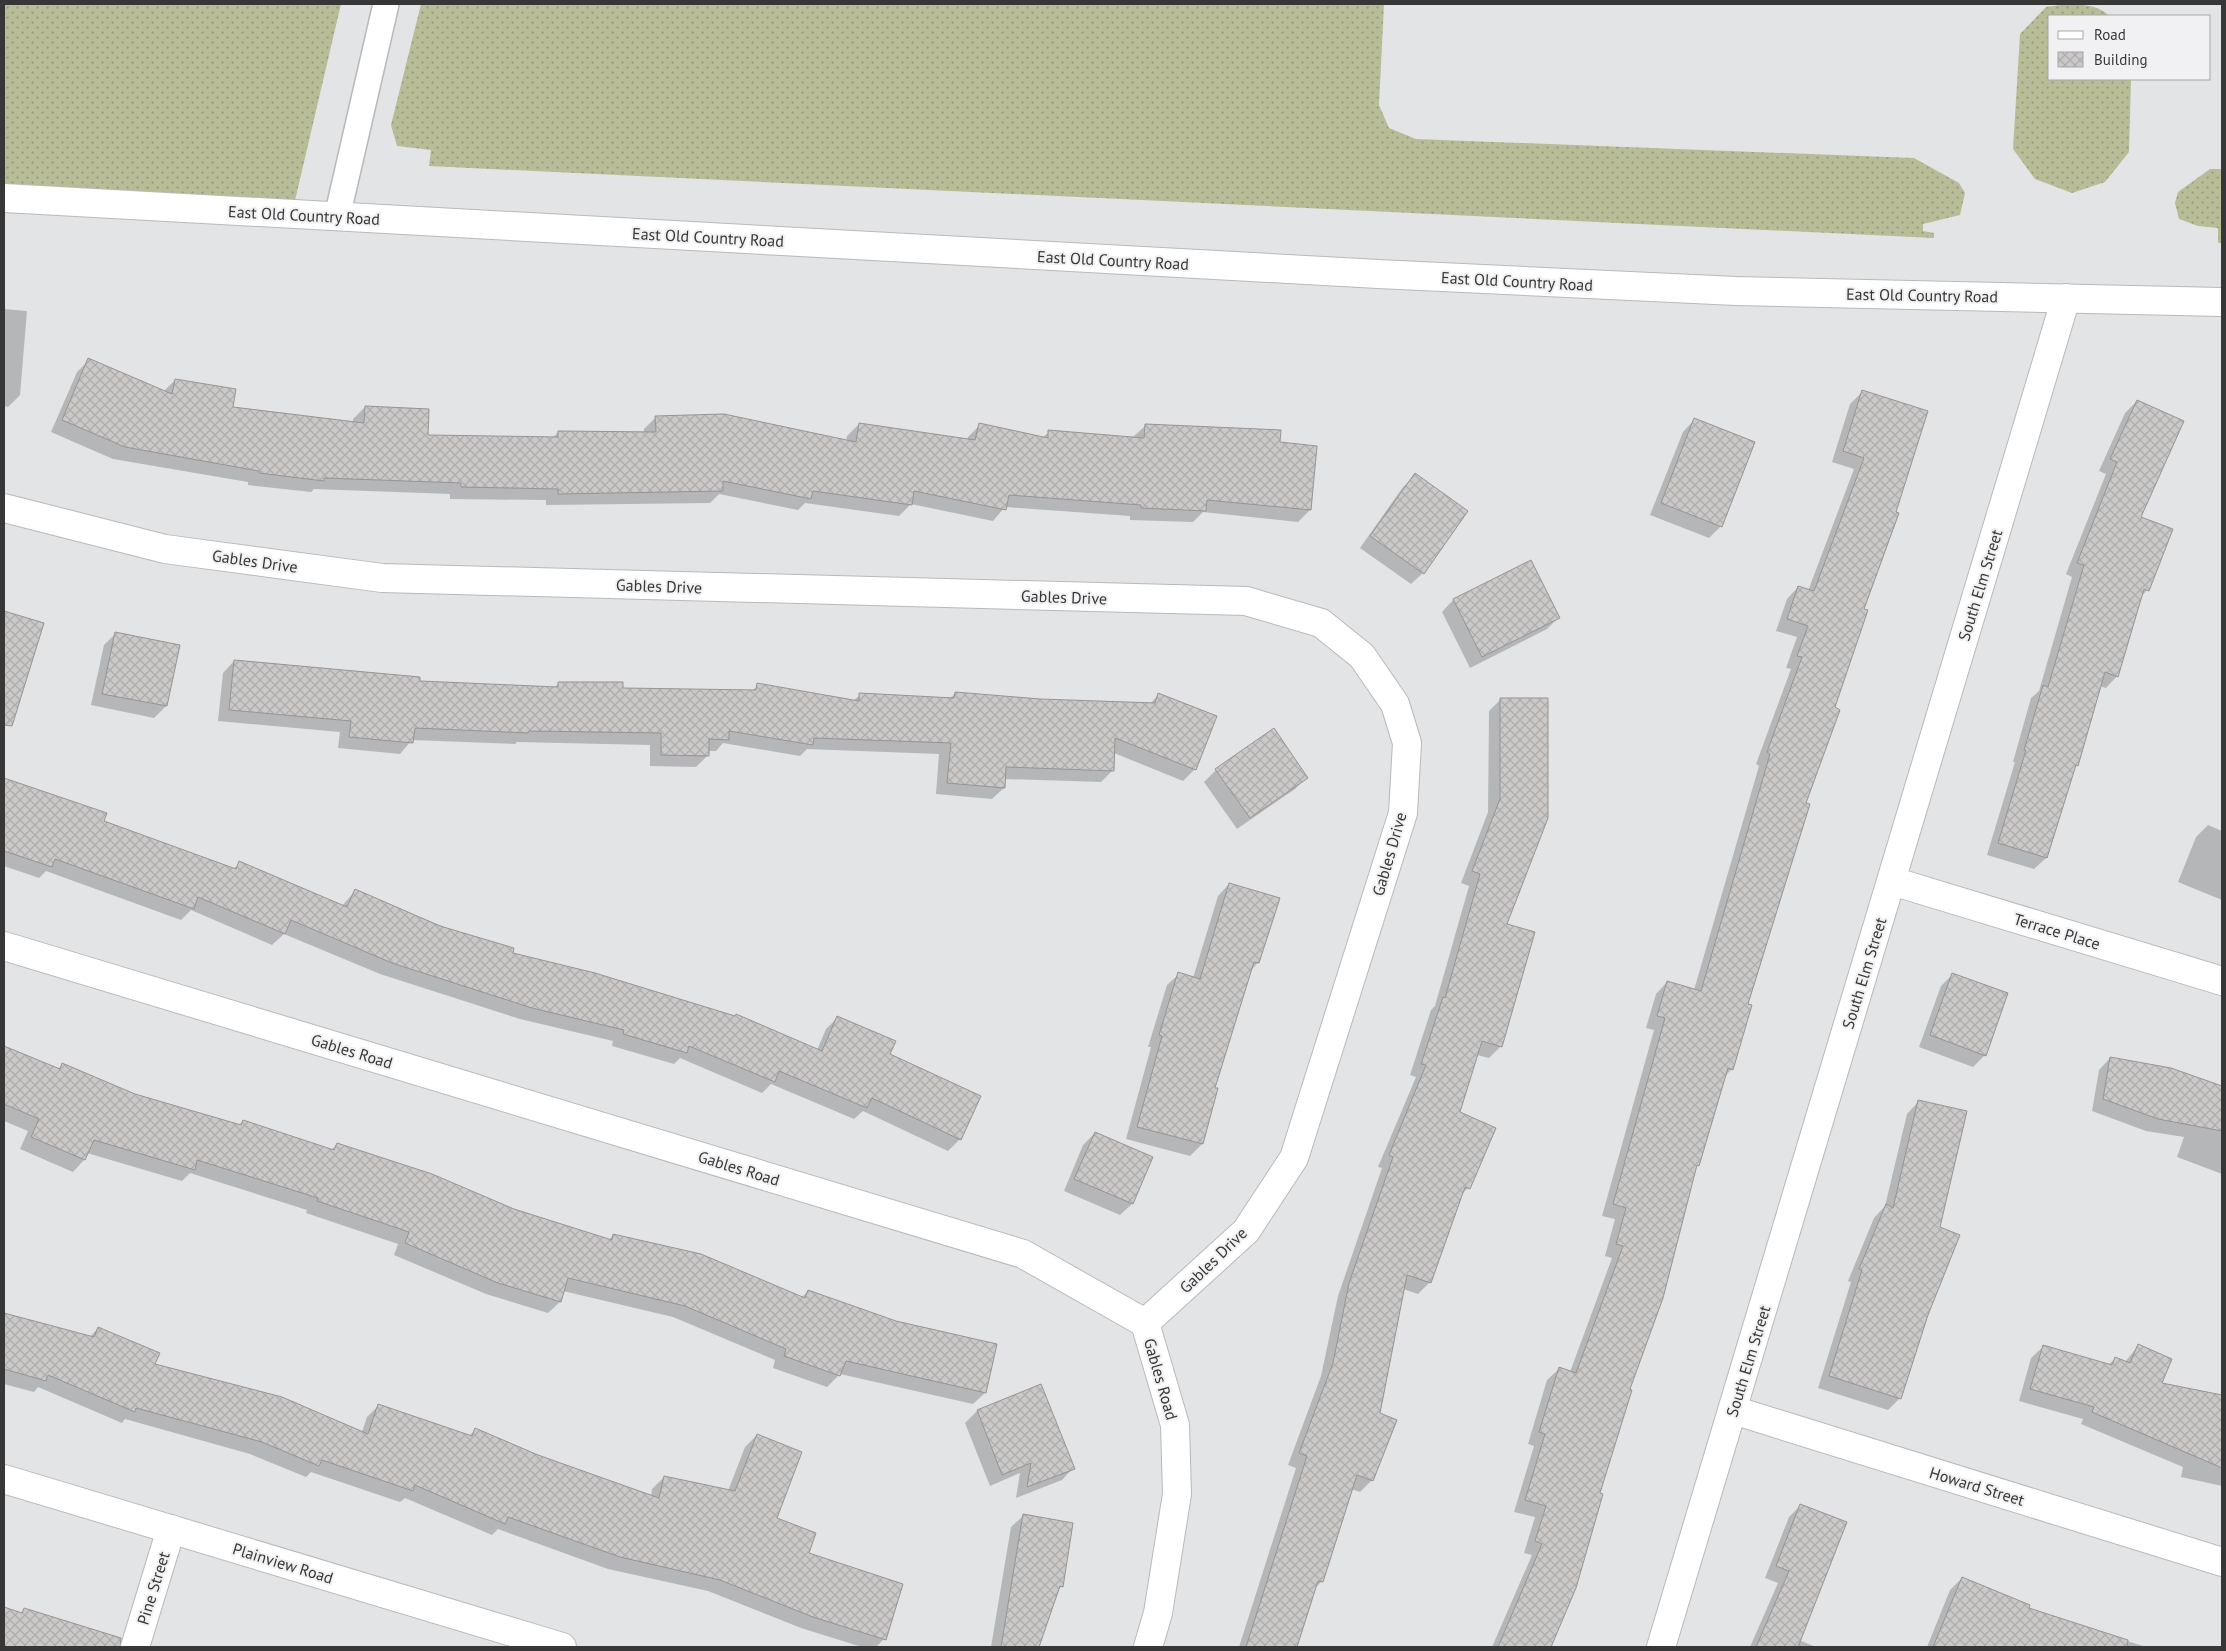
<svg xmlns="http://www.w3.org/2000/svg" width="2226" height="1651" viewBox="0 0 2226 1651" font-family="'PT Sans',sans-serif">
<style>
.grass{fill:url(#grass-dots)}
.shadow{fill:#0003}
.building{fill:url(#building-cross-hatch);stroke:#969494}
.lines{fill:none;stroke-linecap:round;stroke-linejoin:round}
.lane-casing{stroke:#b9b9bb;stroke-width:28}
.street-casing{stroke:#b9b9bb;stroke-width:30}
.secondary-casing{stroke:#b9b9bb;stroke-width:30}
.primary-casing{stroke:#b9b9bb;stroke-width:30}
.lane{stroke:#fff;stroke-width:25}
.street{stroke:#fff;stroke-width:28}
.secondary{stroke:#fff;stroke-width:28}
.primary{stroke:#fff;stroke-width:28}
.labels{text-anchor:middle;stroke-width:4;stroke-linejoin:round;paint-order:stroke}
.street-label{font-size:16px;fill:#373737;stroke:#f1f1f3}
</style>
<defs>
<pattern id="grass-dots" width="8" height="8" patternUnits="userSpaceOnUse" patternTransform="scale(1.25)"><rect width="8" height="8" fill="#b8bd98"/><path d="M2 2h.1M6 6h.1" fill="none" stroke="#969a7d" stroke-width="1.8" stroke-linecap="round"/></pattern>
<pattern id="building-cross-hatch" width="8" height="8" patternUnits="userSpaceOnUse" patternTransform="scale(1.25)"><rect width="8" height="8" fill="#cbc9c8"/><path d="M0 0l8 8M0 8l8-8" fill="none" stroke="#afadac"/></pattern>
</defs>
<rect width="100%" height="100%" fill="#e3e4e5"/>
<!-- grass -->
<path class="grass" d="M 4,4 L 341,4 L 293,209 L 4,195 Z
M 421,4 L 1384,4 L 1379,105 L 1389,128 L 1416,139 L 1914,158 L 1959,183 L 1965,193 L 1960,215 L 1923,224 L 1923,231 L 1934,233 L 1934,238 L 429,166 L 431,150 L 397,146 L 391,125 Z
M 2069,4 C 2081,4 2101,6 2109,16 L 2050,16 L 2050,79 L 2131,79 L 2129,152 L 2105,182 L 2072,193 L 2035,179 L 2013,149 L 2020,34 L 2046,7 Z
M 2210,169 L 2222,169 L 2222,243 L 2218,243 L 2218,228 L 2198,226 L 2179,219 L 2175,203 L 2178,192 Z"/>
<!-- shadow -->
<path class="shadow" d="M 4,309 L 27,311 L 20,395 L 8,407 L 4,406 Z
M 89,360 L 163,392 L 175,380 L 232,409 L 353,423 L 353,419 L 365,407 L 427,437 L 552,439 L 558,432 L 644,433 L 644,429 L 656,417 L 846,442 L 847,436 L 859,424 L 967,440 L 968,437 L 980,425 L 1042,438 L 1049,432 L 1133,437 L 1145,426 L 1279,444 L 1310,510 L 1298,522 L 1203,512 L 1193,522 L 1130,520 L 1130,516 L 1005,507 L 993,521 L 911,504 L 899,516 L 805,503 L 798,510 L 719,494 L 710,503 L 546,505 L 546,500 L 450,499 L 450,494 L 314,489 L 311,492 L 248,485 L 248,482 L 113,459 L 51,432 L 77,372 Z
M 1862,392 L 1926,412 L 1862,610 L 1804,803 L 1747,1005 L 1732,1069 L 1724,1077 L 1698,1165 L 1695,1168 L 1598,1494 L 1575,1587 L 1549,1647 L 1492,1647 L 1532,1555 L 1524,1553 L 1535,1517 L 1514,1512 L 1534,1446 L 1528,1444 L 1547,1380 L 1559,1369 L 1570,1372 L 1612,1258 L 1605,1256 L 1615,1219 L 1602,1216 L 1654,1030 L 1646,1028 L 1656,994 L 1667,982 L 1694,990 L 1759,766 L 1756,764 L 1791,669 L 1786,668 L 1797,637 L 1776,631 L 1787,599 L 1798,587 L 1808,591 L 1854,469 L 1832,462 L 1850,404 Z
M 2137,401 L 2139,517 L 2147,590 L 2141,597 L 2117,676 L 2106,688 L 2099,686 L 2077,765 L 2074,768 L 2046,858 L 2034,869 L 1987,855 L 2015,762 L 2013,762 L 2031,698 L 2039,691 L 2072,577 L 2066,574 L 2106,474 L 2099,471 L 2125,413 Z
M 1694,420 L 1721,526 L 1709,538 L 1650,515 L 1683,432 Z
M 1415,475 L 1423,573 L 1411,584 L 1360,548 L 1403,487 Z
M 1530,561 L 1559,617 L 1547,629 L 1470,668 L 1442,612 L 1453,600 Z
M 4,612 L 42,624 L 11,697 L 4,695 Z
M 116,633 L 166,706 L 154,718 L 91,705 L 104,645 Z
M 234,661 L 418,682 L 554,688 L 559,683 L 622,689 L 751,692 L 758,685 L 853,701 L 860,695 L 949,699 L 956,693 L 1040,700 L 1150,704 L 1159,694 L 1195,769 L 1183,781 L 1114,753 L 1113,770 L 1101,782 L 1004,779 L 1004,788 L 992,799 L 936,794 L 939,754 L 807,749 L 800,756 L 723,743 L 716,751 L 708,751 L 708,755 L 696,767 L 650,766 L 650,745 L 517,742 L 515,744 L 412,740 L 400,754 L 338,748 L 340,732 L 218,721 L 223,673 Z
M 1501,699 L 1505,925 L 1501,1046 L 1489,1058 L 1477,1055 L 1458,1113 L 1468,1188 L 1460,1196 L 1430,1282 L 1418,1294 L 1403,1289 L 1379,1414 L 1372,1480 L 1360,1492 L 1351,1489 L 1321,1582 L 1314,1589 L 1296,1647 L 1239,1647 L 1296,1468 L 1288,1465 L 1321,1376 L 1338,1296 L 1382,1168 L 1378,1167 L 1416,1077 L 1410,1075 L 1431,1010 L 1435,1006 L 1469,886 L 1461,883 L 1488,812 L 1489,711 Z
M 1216,770 L 1307,777 L 1295,789 L 1237,829 L 1204,782 Z
M 6,780 L 102,822 L 233,869 L 240,863 L 342,906 L 355,891 L 511,954 L 817,1050 L 826,1029 L 837,1018 L 889,1054 L 960,1139 L 948,1151 L 863,1111 L 854,1119 L 771,1084 L 762,1093 L 680,1058 L 674,1064 L 612,1046 L 613,1041 L 520,1019 L 380,974 L 284,934 L 272,945 L 191,910 L 181,920 L 46,871 L 39,878 L 4,866 L 4,782 Z
M 2208,825 L 2222,831 L 2222,900 L 2178,882 L 2196,837 Z
M 1229,884 L 1258,963 L 1250,971 L 1213,1088 L 1216,1089 L 1202,1144 L 1190,1156 L 1126,1139 L 1151,1047 L 1148,1047 L 1167,985 L 1179,974 L 1193,978 L 1218,896 Z
M 1953,974 L 1985,1055 L 1973,1067 L 1919,1047 L 1941,986 Z
M 4,1047 L 57,1070 L 63,1064 L 135,1095 L 239,1125 L 243,1121 L 331,1150 L 337,1144 L 513,1210 L 609,1240 L 613,1235 L 801,1298 L 808,1291 L 985,1393 L 973,1404 L 840,1374 L 827,1387 L 773,1368 L 775,1360 L 673,1317 L 563,1291 L 560,1302 L 548,1313 L 486,1294 L 394,1255 L 398,1244 L 306,1213 L 307,1210 L 190,1173 L 182,1181 L 87,1153 L 84,1160 L 73,1172 L 20,1149 L 28,1131 L 4,1121 Z
M 2110,1058 L 2171,1069 L 2222,1087 L 2222,1174 L 2177,1157 L 2184,1137 L 2146,1131 L 2092,1111 L 2099,1070 Z
M 1918,1102 L 1939,1227 L 1926,1314 L 1900,1398 L 1888,1410 L 1818,1388 L 1851,1282 L 1848,1281 L 1874,1218 L 1885,1206 L 1907,1114 Z
M 1095,1133 L 1132,1204 L 1120,1215 L 1064,1191 L 1083,1145 Z
M 4,1314 L 90,1337 L 98,1328 L 153,1365 L 362,1432 L 367,1417 L 379,1405 L 469,1436 L 476,1429 L 538,1456 L 651,1497 L 652,1489 L 664,1477 L 728,1491 L 745,1447 L 757,1435 L 776,1518 L 884,1639 L 876,1647 L 862,1647 L 801,1628 L 708,1591 L 608,1569 L 498,1529 L 492,1535 L 405,1498 L 400,1502 L 311,1472 L 306,1477 L 250,1454 L 125,1419 L 122,1423 L 38,1387 L 34,1392 L 4,1384 Z
M 2138,1346 L 2161,1383 L 2222,1396 L 2222,1486 L 2181,1477 L 2183,1467 L 2081,1424 L 2083,1419 L 2019,1401 L 2031,1358 L 2043,1347 L 2108,1365 L 2116,1358 L 2125,1362 Z
M 1040,1386 L 1073,1468 L 1062,1480 L 1016,1498 L 1020,1473 L 990,1486 L 965,1423 L 977,1411 Z
M 1801,1505 L 1799,1640 L 1816,1647 L 1750,1647 L 1778,1583 L 1765,1578 L 1789,1517 Z
M 1023,1516 L 1062,1586 L 1057,1591 L 1037,1647 L 991,1647 L 1011,1527 Z
M 1962,1578 L 2027,1609 L 2146,1647 L 1927,1647 L 1950,1590 Z
M 4,1608 L 20,1614 L 24,1610 L 73,1625 L 66,1647 L 4,1647 Z"/>
<!-- building -->
<path class="building" d="M 88,358 L 172,394 L 175,379 L 236,389 L 233,407 L 364,423 L 365,406 L 429,409 L 428,435 L 558,437 L 558,431 L 656,432 L 655,416 L 724,414 L 856,442 L 859,423 L 975,440 L 979,423 L 1048,438 L 1048,430 L 1144,438 L 1145,424 L 1281,430 L 1280,442 L 1317,446 L 1311,510 L 1207,500 L 1206,511 L 1141,508 L 1141,505 L 1009,495 L 1006,510 L 914,491 L 912,505 L 813,491 L 811,499 L 723,481 L 723,491 L 558,494 L 558,489 L 461,487 L 461,483 L 324,478 L 324,481 L 259,473 L 259,471 L 125,447 L 62,420 Z
M 1862,390 L 1928,411 L 1896,512 L 1899,513 L 1864,609 L 1868,610 L 1835,707 L 1840,710 L 1806,803 L 1810,804 L 1748,1004 L 1752,1005 L 1733,1070 L 1728,1068 L 1699,1166 L 1697,1165 L 1663,1298 L 1630,1389 L 1632,1390 L 1600,1493 L 1603,1494 L 1576,1588 L 1551,1647 L 1498,1647 L 1542,1544 L 1535,1541 L 1546,1506 L 1525,1500 L 1545,1434 L 1539,1432 L 1559,1367 L 1576,1373 L 1623,1246 L 1616,1244 L 1626,1208 L 1613,1204 L 1665,1018 L 1657,1016 L 1667,981 L 1701,991 L 1770,754 L 1767,752 L 1802,657 L 1797,656 L 1808,626 L 1787,619 L 1798,586 L 1814,591 L 1864,458 L 1843,451 Z
M 2137,400 L 2184,421 L 2141,517 L 2173,529 L 2149,591 L 2144,589 L 2118,677 L 2105,672 L 2078,766 L 2076,765 L 2047,858 L 1998,843 L 2026,750 L 2024,750 L 2043,685 L 2048,687 L 2084,565 L 2077,563 L 2117,462 L 2110,459 Z
M 1694,418 L 1755,442 L 1722,527 L 1661,503 Z
M 1415,473 L 1468,511 L 1424,574 L 1370,536 Z
M 1531,560 L 1560,618 L 1482,657 L 1453,599 Z
M 4,611 L 44,623 L 12,726 L 4,725 Z
M 115,632 L 180,645 L 167,706 L 102,694 Z
M 234,660 L 420,677 L 420,681 L 558,687 L 558,682 L 623,682 L 623,688 L 756,690 L 757,683 L 859,701 L 859,693 L 954,698 L 955,692 L 1040,699 L 1155,703 L 1158,693 L 1217,716 L 1196,770 L 1115,738 L 1114,771 L 1006,767 L 1005,788 L 947,783 L 951,743 L 814,738 L 813,745 L 729,731 L 729,740 L 709,739 L 709,756 L 661,755 L 661,733 L 529,731 L 528,733 L 415,728 L 413,743 L 349,737 L 351,721 L 229,710 Z
M 1500,698 L 1548,698 L 1548,818 L 1507,924 L 1535,932 L 1502,1047 L 1482,1041 L 1460,1112 L 1496,1128 L 1470,1189 L 1465,1187 L 1431,1283 L 1407,1275 L 1380,1413 L 1397,1420 L 1373,1481 L 1357,1475 L 1323,1582 L 1318,1581 L 1297,1647 L 1246,1647 L 1307,1456 L 1299,1453 L 1333,1363 L 1349,1283 L 1393,1157 L 1389,1155 L 1426,1065 L 1421,1064 L 1443,997 L 1445,998 L 1480,874 L 1472,871 L 1500,799 Z
M 1274,728 L 1308,778 L 1250,818 L 1215,769 Z
M 4,778 L 107,813 L 104,821 L 236,869 L 239,861 L 347,907 L 355,889 L 440,926 L 514,948 L 513,953 L 595,973 L 735,1016 L 736,1014 L 822,1051 L 837,1016 L 896,1041 L 890,1054 L 981,1096 L 961,1140 L 872,1098 L 867,1108 L 779,1071 L 775,1082 L 689,1046 L 687,1053 L 623,1034 L 624,1030 L 532,1008 L 392,963 L 291,920 L 285,934 L 198,897 L 194,909 L 55,859 L 52,867 L 4,851 Z
M 1229,883 L 1280,898 L 1259,963 L 1254,962 L 1215,1088 L 1218,1088 L 1203,1144 L 1137,1127 L 1162,1036 L 1159,1035 L 1178,972 L 1200,979 Z
M 1952,973 L 2008,993 L 1986,1056 L 1930,1035 Z
M 4,1046 L 60,1069 L 62,1063 L 135,1094 L 241,1125 L 243,1120 L 334,1150 L 337,1143 L 432,1174 L 514,1209 L 612,1240 L 613,1234 L 701,1254 L 805,1298 L 808,1290 L 896,1321 L 997,1344 L 986,1393 L 846,1361 L 840,1376 L 784,1356 L 786,1349 L 685,1306 L 568,1278 L 561,1302 L 498,1283 L 405,1243 L 409,1232 L 317,1201 L 318,1198 L 197,1160 L 195,1170 L 94,1140 L 85,1160 L 31,1137 L 39,1119 L 4,1104 Z
M 2110,1057 L 2171,1068 L 2222,1086 L 2222,1131 L 2158,1119 L 2103,1099 Z
M 1918,1100 L 1967,1111 L 1940,1227 L 1960,1235 L 1928,1315 L 1901,1399 L 1829,1376 L 1862,1270 L 1859,1269 L 1886,1204 L 1893,1208 Z
M 1095,1132 L 1153,1157 L 1133,1204 L 1074,1179 Z
M 4,1313 L 94,1337 L 98,1327 L 160,1353 L 155,1364 L 282,1397 L 368,1434 L 378,1404 L 472,1436 L 475,1428 L 538,1455 L 659,1498 L 664,1476 L 735,1491 L 757,1434 L 802,1452 L 777,1518 L 816,1533 L 809,1553 L 903,1584 L 886,1640 L 813,1617 L 720,1580 L 620,1557 L 508,1517 L 505,1524 L 415,1485 L 413,1491 L 322,1460 L 319,1466 L 262,1442 L 136,1408 L 135,1412 L 48,1375 L 46,1381 L 4,1369 Z
M 2138,1344 L 2172,1359 L 2162,1383 L 2222,1395 L 2222,1468 L 2092,1412 L 2094,1407 L 2030,1389 L 2043,1345 L 2112,1365 L 2115,1357 L 2130,1363 Z
M 1041,1384 L 1075,1469 L 1027,1487 L 1031,1463 L 1002,1475 L 977,1410 Z
M 1800,1504 L 1847,1522 L 1798,1647 L 1756,1647 L 1789,1571 L 1776,1566 Z
M 1023,1514 L 1073,1523 L 1063,1587 L 1060,1586 L 1039,1647 L 1001,1647 Z
M 1962,1577 L 2030,1605 L 2029,1608 L 2128,1640 L 2127,1647 L 1933,1647 Z
M 4,1607 L 22,1613 L 24,1608 L 121,1638 L 120,1647 L 4,1647 Z"/>
<g class="lines">
<!-- lane casing -->
<g class="lane-casing">
<path id="lane" d="M 337,217 L 386,4"/>
</g>
<!-- street casing -->
<g class="street-casing">
<path id="street" d="M 4,508 L 165,549 L 382,578 L 1246,601 L 1321,623 L 1362,656 L 1395,704 L 1407,743 L 1403,813 L 1294,1158 L 1246,1231 L 1145,1323
M 1892,881 L 2222,981
M 4,946 L 1023,1254 L 1145,1323 L 1175,1425 L 1177,1494 L 1158,1613 L 1148,1647
M 1733,1410 L 2222,1562
M 135,1647 L 171,1529
M 1661,1647 L 2066,298"/>
</g>
<!-- secondary casing -->
<g class="secondary-casing">
<path id="secondary" d="M 4,1479 L 562,1647"/>
</g>
<!-- primary casing -->
<g class="primary-casing">
<path id="primary" d="M 4,198 L 1378,274 L 1736,291 L 2222,302"/>
</g>
<!-- lane -->
<use href="#lane" class="lane"/>
<!-- street -->
<use href="#street" class="street"/>
<!-- secondary -->
<use href="#secondary" class="secondary"/>
<!-- primary -->
<use href="#primary" class="primary"/>
</g>
<g class="labels">
<!-- street labels -->
<g class="street-label">
<text transform="translate(304 215) rotate(3)" y="6">East Old Country Road</text>
<text transform="translate(708 237) rotate(3)" y="6">East Old Country Road</text>
<text transform="translate(1113 260) rotate(3)" y="6">East Old Country Road</text>
<text transform="translate(1517 281) rotate(3)" y="6">East Old Country Road</text>
<text transform="translate(1922 295) rotate(1)" y="6">East Old Country Road</text>
<text transform="translate(255 561) rotate(8)" y="6">Gables Drive</text>
<text transform="translate(1980 585) rotate(-73)" y="6">South Elm Street</text>
<text transform="translate(659 586) rotate(2)" y="6">Gables Drive</text>
<text transform="translate(1064 597) rotate(2)" y="6">Gables Drive</text>
<text transform="translate(1389 854) rotate(-74)" y="6">Gables Drive</text>
<text transform="translate(2057 931) rotate(17)" y="6">Terrace Place</text>
<text transform="translate(1864 973) rotate(-73)" y="6">South Elm Street</text>
<text transform="translate(352 1051) rotate(17)" y="6">Gables Road</text>
<text transform="translate(739 1168) rotate(17)" y="6">Gables Road</text>
<text transform="translate(1213 1260) rotate(-44)" y="6">Gables Drive</text>
<text transform="translate(1748 1361) rotate(-73)" y="6">South Elm Street</text>
<text transform="translate(1161 1379) rotate(74)" y="6">Gables Road</text>
<text transform="translate(1977 1486) rotate(17)" y="6">Howard Street</text>
<text transform="translate(283 1563) rotate(17)" y="6">Plainview Road</text>
<text transform="translate(153 1588) rotate(-73)" y="6">Pine Street</text>
</g>
</g>
<!-- border -->
<rect width="2226" height="1651" fill="none" stroke="#373737" stroke-width="10"/>
<!-- legend -->
<rect x="2048" y="15" width="162" height="65" fill="#f1f1f3" stroke="#a7a7a8"/>
<rect x="2058" y="31" width="25" height="8" fill="#ffffff" stroke="#a7a7a8"/>
<text x="2094" y="40" font-size="15" fill="#373737">Road</text>
<rect x="2058" y="52" width="25" height="15" fill="url(#building-cross-hatch)" stroke="#a7a7a8"/>
<text x="2094" y="65" font-size="15" fill="#373737">Building</text>
</svg>
